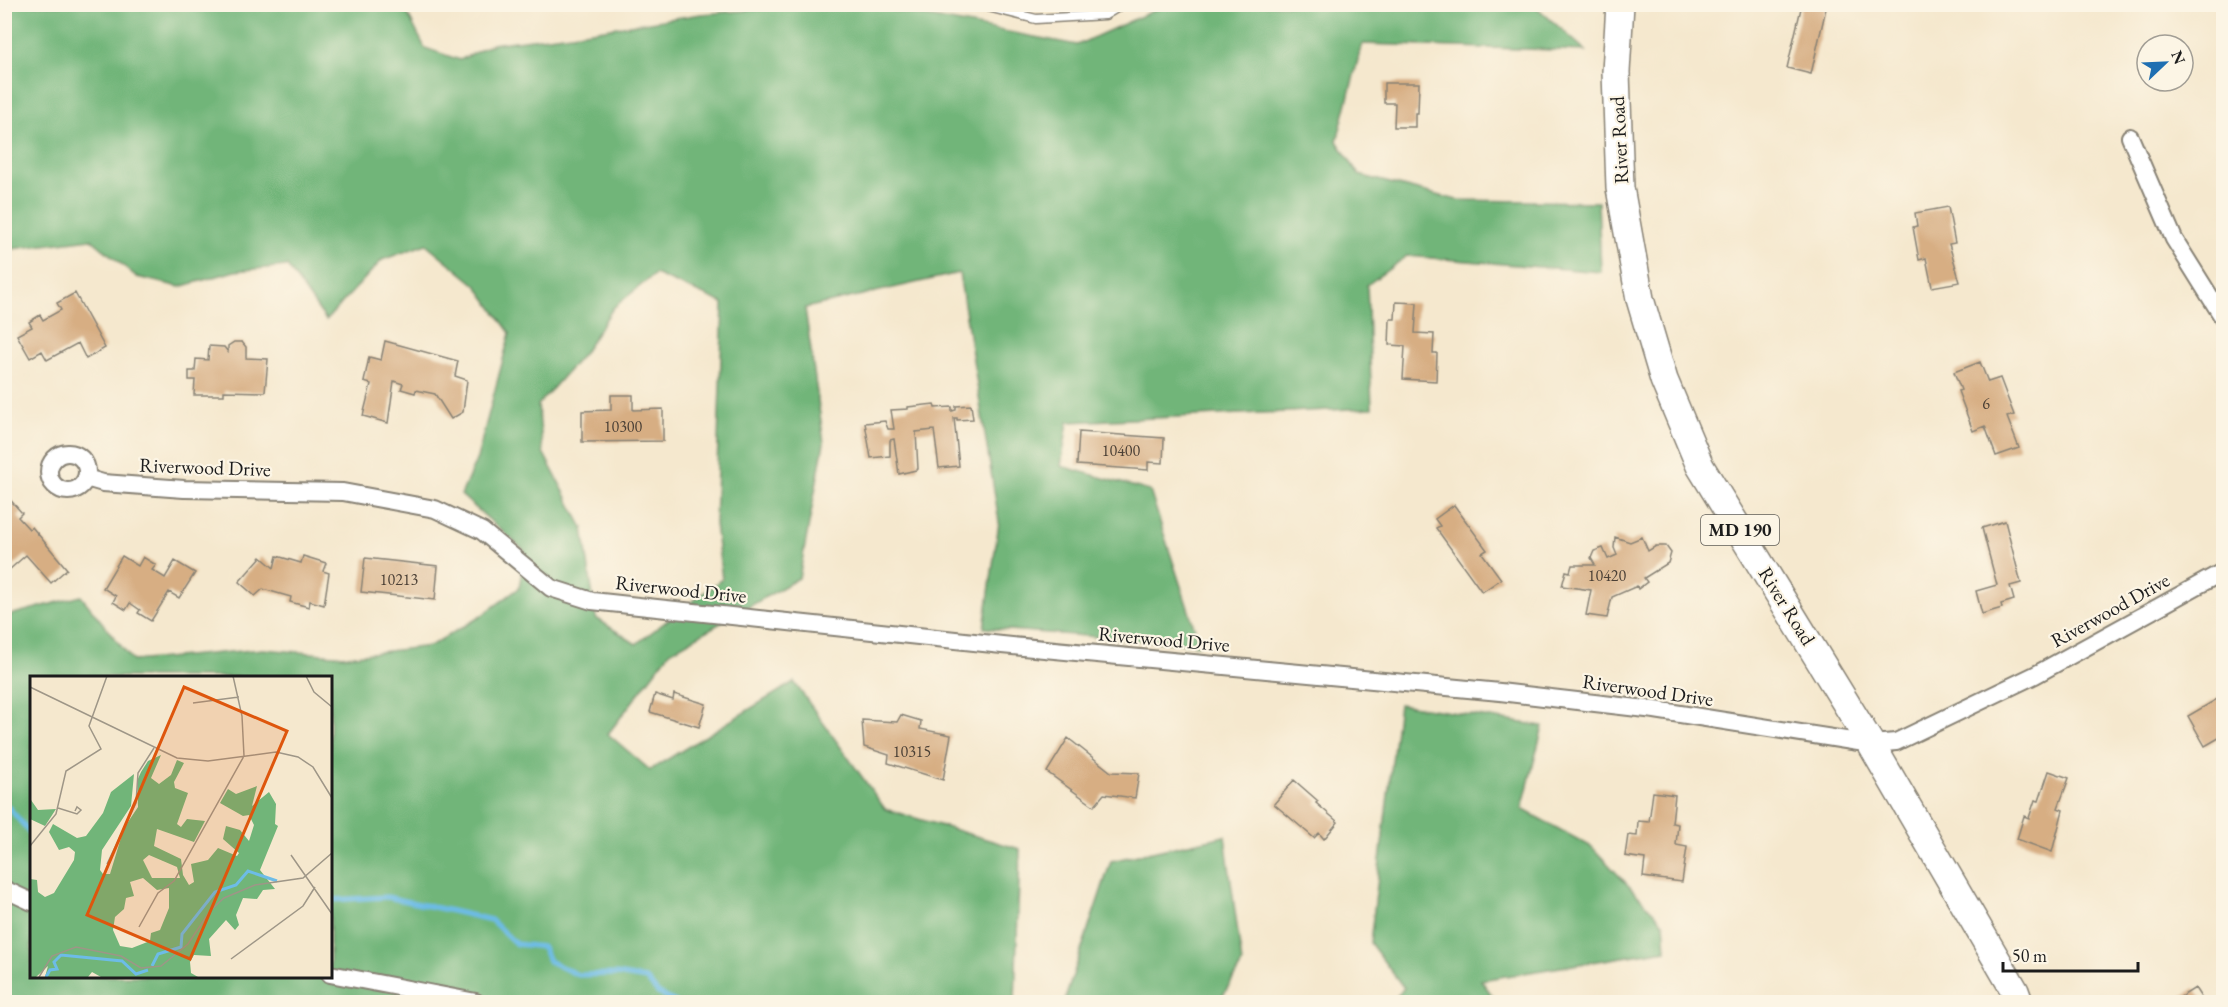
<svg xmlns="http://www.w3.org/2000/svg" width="2228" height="1007" viewBox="0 0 2228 1007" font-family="'EB Garamond',serif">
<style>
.forest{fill:#71b579;stroke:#46684a;stroke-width:1.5;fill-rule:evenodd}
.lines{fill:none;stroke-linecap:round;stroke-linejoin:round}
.stream{stroke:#6dbce7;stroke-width:5}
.building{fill:#d7ae83}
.service-casing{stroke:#888275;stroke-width:11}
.minor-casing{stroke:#888275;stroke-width:20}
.primary-casing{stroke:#888275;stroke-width:30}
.service{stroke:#fff;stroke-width:8}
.minor{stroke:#fff;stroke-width:16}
.primary{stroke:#fff;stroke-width:27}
.labels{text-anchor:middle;stroke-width:4.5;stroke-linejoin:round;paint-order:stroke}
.number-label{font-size:16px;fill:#4b4036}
.shield{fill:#fcf5e5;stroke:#5f5d58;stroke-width:1.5}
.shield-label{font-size:18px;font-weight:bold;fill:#1c1c1c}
.street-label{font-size:20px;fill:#1c1c1c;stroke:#fcf5e5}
.inset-river{fill:none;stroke:#6dbce7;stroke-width:3}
.inset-road{fill:none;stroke:#9e9687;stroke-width:1.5}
.view{fill:#de560d;fill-opacity:0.15;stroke:#de560d;stroke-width:3}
.inset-edge{fill:none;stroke:#1c1c1c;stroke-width:3}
</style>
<rect width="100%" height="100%" fill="#fcf5e5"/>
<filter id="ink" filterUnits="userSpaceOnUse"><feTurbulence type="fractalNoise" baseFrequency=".0167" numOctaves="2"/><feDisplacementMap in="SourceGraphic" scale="12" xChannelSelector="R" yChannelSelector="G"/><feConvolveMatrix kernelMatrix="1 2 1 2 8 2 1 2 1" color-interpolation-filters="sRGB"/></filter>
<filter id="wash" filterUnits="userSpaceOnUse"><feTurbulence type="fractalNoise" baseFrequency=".008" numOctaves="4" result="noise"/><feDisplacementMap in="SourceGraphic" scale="24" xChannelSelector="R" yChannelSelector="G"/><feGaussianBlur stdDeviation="1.35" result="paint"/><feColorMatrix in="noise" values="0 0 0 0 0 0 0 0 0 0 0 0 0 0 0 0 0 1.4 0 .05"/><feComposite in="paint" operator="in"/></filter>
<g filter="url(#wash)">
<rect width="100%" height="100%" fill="#f5e8ce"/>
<!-- forest -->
<path class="forest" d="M 1533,4 L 1586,51 L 1362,44 L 1337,141 L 1359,175 L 1457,200 L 1598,202 L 1601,272 L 1407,256 L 1367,285 L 1372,408 L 1068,422 L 1061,466 L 1150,491 L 1200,645 L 984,628 L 999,522 L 959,273 L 805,308 L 824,443 L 799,578 L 670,652 L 608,734 L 650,770 L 794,682 L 885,809 L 1020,849 L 1015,1002 L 5,1002 L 4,610 L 10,615 L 81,596 L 133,661 L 263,649 L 347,656 L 430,646 L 478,618 L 519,588 L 525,551 L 461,495 L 477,458 L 510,333 L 476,285 L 426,244 L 382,260 L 326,320 L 287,266 L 235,271 L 180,287 L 137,277 L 91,239 L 5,250 L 5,5 L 403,5 L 425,48 L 460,60 L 492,44 L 572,34 L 701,14 L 815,5 L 865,5 L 1077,45 L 1166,5 ZM 655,274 L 723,303 L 715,524 L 722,579 L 636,644 L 596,618 L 583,528 L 543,452 L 538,405 L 583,354 L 613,308 ZM 32,677 L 330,677 L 330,976 L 32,976 Z
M 1399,704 L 1543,726 L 1522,809 L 1592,847 L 1664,923 L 1666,950 L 1481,980 L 1497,1002 L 1392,1002 L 1404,988 L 1370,943 Z
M 1225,836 L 1242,964 L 1219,1002 L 1064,1002 L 1111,861 Z"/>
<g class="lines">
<!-- stream -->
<path class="stream" d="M 4,802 L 32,835
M 330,900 L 387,897 L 443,909 L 491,920 L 516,944 L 543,947 L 549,961 L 578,975 L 616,974 L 646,979 L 658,993 L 675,1002"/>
</g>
<g id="blocks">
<!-- building -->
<path class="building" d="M 1802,4 L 1827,4 L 1811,74 L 1787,68 Z
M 1384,83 L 1419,83 L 1418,113 L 1415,113 L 1415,127 L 1394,127 L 1395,103 L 1384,103 Z
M 1948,207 L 1955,243 L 1949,244 L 1960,282 L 1932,287 L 1926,258 L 1919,260 L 1913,227 L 1917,226 L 1915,213 Z
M 75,293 L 105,348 L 86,359 L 78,343 L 47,360 L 42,351 L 30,358 L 17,335 L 32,327 L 29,322 L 40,315 L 43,320 L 61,310 L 57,303 Z
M 1396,302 L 1417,303 L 1415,333 L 1434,334 L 1433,353 L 1437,353 L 1436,381 L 1403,379 L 1405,346 L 1389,345 L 1390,319 L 1395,319 Z
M 385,341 L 458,361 L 455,376 L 467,380 L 463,412 L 451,419 L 435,394 L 416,390 L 415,393 L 401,389 L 403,384 L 394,381 L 388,423 L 363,416 L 371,384 L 364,382 L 369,357 L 381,360 Z
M 234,342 L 242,342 L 246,347 L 246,358 L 268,359 L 265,392 L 224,391 L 224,395 L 194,395 L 195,380 L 189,380 L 189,371 L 195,371 L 196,359 L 208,360 L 209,346 L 224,347 L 228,352 L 228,346 Z
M 1980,362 L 1988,382 L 2000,378 L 2014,415 L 2007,417 L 2019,448 L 1996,456 L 1985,426 L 1973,431 L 1958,391 L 1961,390 L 1954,372 Z
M 611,395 L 633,395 L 633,410 L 663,409 L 663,441 L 582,442 L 582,411 L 611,410 Z
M 934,404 L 935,408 L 952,407 L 952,411 L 956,410 L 956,406 L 971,405 L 973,419 L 957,420 L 957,418 L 954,418 L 959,466 L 939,468 L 934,430 L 916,432 L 918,469 L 916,470 L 899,474 L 894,439 L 890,440 L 890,456 L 871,458 L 865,423 L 885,421 L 888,429 L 894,429 L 891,410 L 908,409 L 908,407 Z
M 1079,432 L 1164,438 L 1163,463 L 1148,462 L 1148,470 L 1077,465 Z
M 4,493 L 22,513 L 18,517 L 29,529 L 32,527 L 67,569 L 51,583 L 26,555 L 9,570 L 4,565 Z
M 1454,505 L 1487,550 L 1482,553 L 1501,579 L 1482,592 L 1436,528 L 1440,526 L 1435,519 Z
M 2005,521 L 2021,583 L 2010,586 L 2014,600 L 2001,604 L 2002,608 L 1982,614 L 1976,591 L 1997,585 L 1982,528 Z
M 1615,537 L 1630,542 L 1642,537 L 1648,551 L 1656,546 L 1666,546 L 1671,553 L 1668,563 L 1644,578 L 1647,582 L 1638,589 L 1637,586 L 1612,597 L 1607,618 L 1586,615 L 1591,590 L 1562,586 L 1566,571 L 1570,572 L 1572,565 L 1595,565 L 1591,558 L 1594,551 L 1603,548 L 1608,559 L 1617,555 L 1614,548 Z
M 122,556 L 138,566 L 143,557 L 156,565 L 152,570 L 165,578 L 175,561 L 195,573 L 179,598 L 169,592 L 151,621 L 138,613 L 140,610 L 130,603 L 126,610 L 113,602 L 116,596 L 103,588 Z
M 277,556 L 301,563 L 303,556 L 326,563 L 323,571 L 329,573 L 324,605 L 310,601 L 309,607 L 290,602 L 291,597 L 263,589 L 255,596 L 239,582 L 261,557 L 274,568 Z
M 365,558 L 438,566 L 435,600 L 361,592 Z
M 655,694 L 673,700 L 674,694 L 706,704 L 699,727 L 650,712 Z
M 2224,695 L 2224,735 L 2205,746 L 2188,716 Z
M 901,715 L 921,721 L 920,729 L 951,735 L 943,780 L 888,763 L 889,755 L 864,747 L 862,720 L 897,722 Z
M 1068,738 L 1111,772 L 1139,773 L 1135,798 L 1104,794 L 1094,806 L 1047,772 Z
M 2049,771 L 2069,778 L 2058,808 L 2063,810 L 2052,852 L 2017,839 L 2024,816 L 2029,818 L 2035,800 L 2039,801 Z
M 1294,780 L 1318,801 L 1316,803 L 1338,822 L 1324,839 L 1319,833 L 1314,838 L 1274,804 Z
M 1653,792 L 1675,795 L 1672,823 L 1678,824 L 1676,845 L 1687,847 L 1682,882 L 1643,877 L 1645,859 L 1625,856 L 1628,835 L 1637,836 L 1638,821 L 1649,822 Z
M 2195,988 L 2204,1002 L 2178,1002 L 2176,1000 Z"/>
</g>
</g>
<g filter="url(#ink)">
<use href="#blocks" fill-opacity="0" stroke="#888275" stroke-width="1.5"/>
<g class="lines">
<!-- service casing -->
<g class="service-casing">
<path id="service" d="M 976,4 L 1036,19 L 1105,15 L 1123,4"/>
</g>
<!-- minor casing -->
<g class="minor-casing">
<path id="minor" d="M 2130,137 L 2174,239 L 2224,319
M49 472a19 19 0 1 1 38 0a19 19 0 1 1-38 0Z
M 86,478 L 103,483 L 184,489 L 343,492 L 435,509 L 482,531 L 551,588 L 592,601 L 1002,645 L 1500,692 L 1655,710 L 1871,744 L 1896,742 L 2035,675 L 2224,571
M 4,889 L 32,902
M 330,974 L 476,1002"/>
</g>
<!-- primary casing -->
<g class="primary-casing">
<path id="primary" d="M 1620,4 L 1616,72 L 1620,188 L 1640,299 L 1664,380 L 1700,466 L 1871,744 L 2015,991 L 2019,1002"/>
</g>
<!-- service -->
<use href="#service" class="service"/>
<!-- minor -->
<use href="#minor" class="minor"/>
<!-- primary -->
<use href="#primary" class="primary"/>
</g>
</g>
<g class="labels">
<!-- number labels -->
<g class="number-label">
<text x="1986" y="409">6</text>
<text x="623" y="432">10300</text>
<text x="1121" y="456">10400</text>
<text x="1607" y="581">10420</text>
<text x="399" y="585">10213</text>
<text x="912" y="757">10315</text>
</g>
<!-- shield labels -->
<rect class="shield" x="1701" y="515" width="78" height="30" rx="4.5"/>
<g class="shield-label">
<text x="1740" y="536">MD 190</text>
</g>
<!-- street labels -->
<g class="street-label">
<text transform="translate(1619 140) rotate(-93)" y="7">River Road</text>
<text transform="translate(205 467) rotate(2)" y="7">Riverwood Drive</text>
<text transform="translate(681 589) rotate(6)" y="7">Riverwood Drive</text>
<text transform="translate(1787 606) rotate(58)" y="7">River Road</text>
<text transform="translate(2110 610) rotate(-29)" y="7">Riverwood Drive</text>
<text transform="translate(1164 639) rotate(5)" y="7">Riverwood Drive</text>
<text transform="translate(1648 690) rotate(8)" y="7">Riverwood Drive</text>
</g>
</g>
<!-- overview -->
<g transform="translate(30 676)">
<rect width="302" height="302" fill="#f5e8ce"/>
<path d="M 131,79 L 121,102 L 129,108 L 141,99 L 147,84 L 154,87 L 144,106 L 145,112 L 158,117 L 147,148 L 151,151 L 157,143 L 175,145 L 164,166 L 127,153 L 124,170 L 151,183 L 153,199 L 159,209 L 164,206 L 161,188 L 178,184 L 188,172 L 207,180 L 209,177 L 193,163 L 196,150 L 210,154 L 219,165 L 224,149 L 219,139 L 213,140 L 190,127 L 198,113 L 206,118 L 227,110 L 222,130 L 239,116 L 246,128 L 245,148 L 248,150 L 230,194 L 245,213 L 233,214 L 227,223 L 213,222 L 206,239 L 209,249 L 205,254 L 196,244 L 179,263 L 181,280 L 164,279 L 160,286 L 161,297 L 168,301 L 71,301 L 62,296 L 58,301 L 15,301 L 18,290 L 6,301 L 0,301 L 0,203 L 7,204 L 8,216 L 15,221 L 24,217 L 44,184 L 45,176 L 39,171 L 29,174 L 19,156 L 23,148 L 47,162 L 56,160 L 73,137 L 81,116 L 104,98 L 101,130 L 72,174 L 70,194 L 73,198 L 80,198 L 94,152 L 108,131 L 107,105 L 111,96 L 118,85 ZM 119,179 L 147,191 L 150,202 L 122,202 L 113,184 ZM 113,202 L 127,214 L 139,212 L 139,232 L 130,254 L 121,257 L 120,265 L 102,272 L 90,270 L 83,254 L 85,241 L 94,233 L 96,222 L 104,220 L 100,206 ZM 1,109 L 1,124 L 8,134 L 26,133 L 15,150 L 0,143 Z" fill="#71b579" fill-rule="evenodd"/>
<path class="inset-river" d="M 122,290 L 128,278 L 151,271 L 152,258 L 185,216 L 206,209 L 218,195 L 247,205M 16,301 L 20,294 L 27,293 L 24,286 L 31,279 L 92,285 L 106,298 L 118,294"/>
<path class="inset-road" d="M 276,0 L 284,16 L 302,31M 0,11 L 147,82 L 178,85 L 246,76 L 268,81 L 283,91 L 302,122M 163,27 L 209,21M 28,132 L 47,138 L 51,134 L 47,131 L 45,135M 0,170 L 26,138 L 36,95 L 71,73 L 59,50 L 77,0M 261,179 L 302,238M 77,188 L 106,127 L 108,97 L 124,72M 109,251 L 128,217 L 144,205 L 214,80 L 212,40 L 203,0M 201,283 L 273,230 L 285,211M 9,301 L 22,280 L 46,271 L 91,280 L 111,292 L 131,290 L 158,268 L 180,235 L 194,222 L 225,209 L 273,202 L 302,177"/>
<path class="view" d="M 154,11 L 257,55 L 160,283 L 57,239 Z"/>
<rect width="302" height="302" class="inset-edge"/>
</g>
<!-- margin -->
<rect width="2228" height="1007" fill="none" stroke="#fcf5e5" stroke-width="24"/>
<!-- north arrow -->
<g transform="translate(2165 63) rotate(67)"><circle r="28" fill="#fcf5e5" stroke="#a29e95" stroke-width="1.5"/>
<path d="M0-4.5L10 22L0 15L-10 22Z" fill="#1f6fb2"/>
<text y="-9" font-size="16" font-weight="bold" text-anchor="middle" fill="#1c1c1c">N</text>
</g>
<!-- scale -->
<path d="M2003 962v9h135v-9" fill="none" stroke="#1c1c1c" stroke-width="3"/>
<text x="2012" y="962" font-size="18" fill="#1c1c1c" stroke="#fcf5e5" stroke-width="4.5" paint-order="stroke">50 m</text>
</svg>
